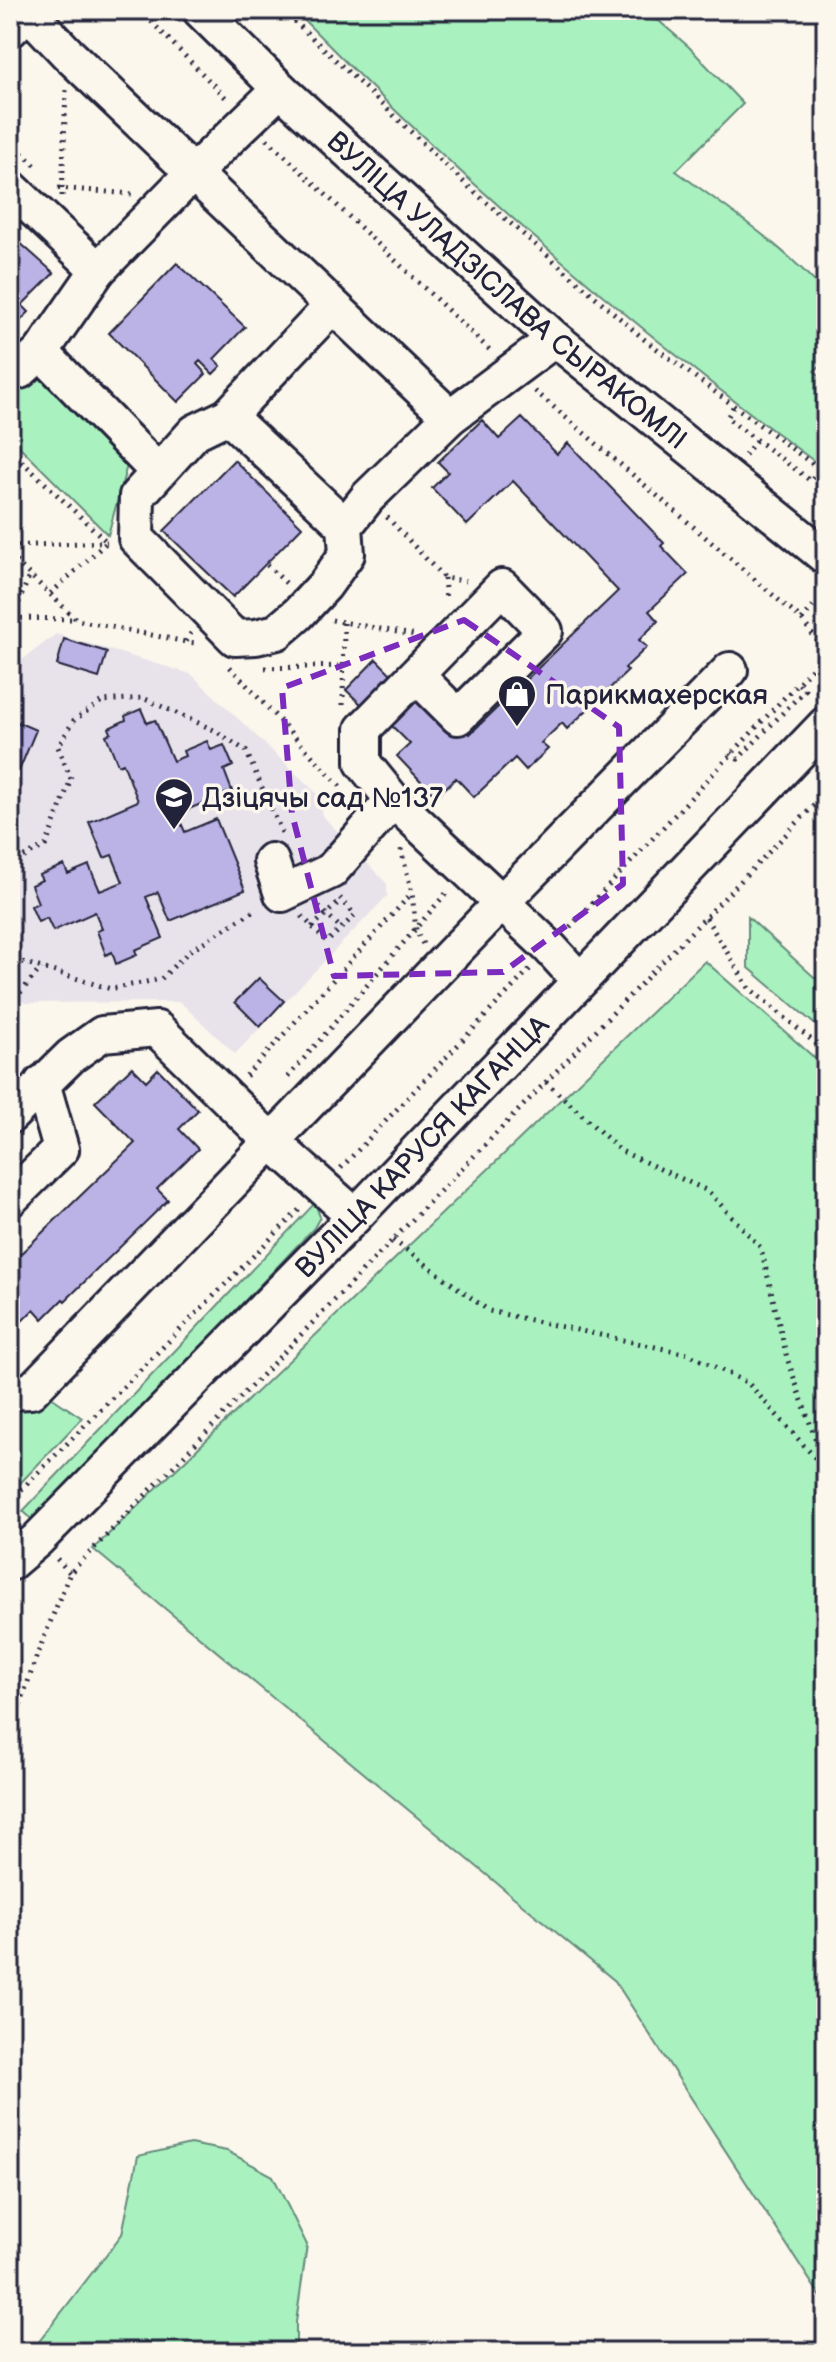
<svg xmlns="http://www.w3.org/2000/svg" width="836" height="2362" viewBox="0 0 836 2362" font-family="'Balsamiq Sans',sans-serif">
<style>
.built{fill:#e8e3ea}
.green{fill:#a9f2bf;stroke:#668a7d;stroke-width:2}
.building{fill:#bbb3e5;stroke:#22223b;stroke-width:2}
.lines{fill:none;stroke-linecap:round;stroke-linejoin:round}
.minor-casing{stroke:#22223b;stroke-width:40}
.path{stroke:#22223b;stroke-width:5;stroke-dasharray:2 6;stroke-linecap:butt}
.minor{stroke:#fbf7ec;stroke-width:34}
.marked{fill:none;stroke:#7b2cbf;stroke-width:6;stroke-dasharray:16 10;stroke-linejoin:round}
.labels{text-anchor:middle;stroke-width:7;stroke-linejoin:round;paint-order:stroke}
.street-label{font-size:28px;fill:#22223b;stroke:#fbf7ec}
.poi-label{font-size:28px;fill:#22223b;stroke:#fbf7ec;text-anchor:start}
</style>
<rect width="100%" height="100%" fill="#fbf7ec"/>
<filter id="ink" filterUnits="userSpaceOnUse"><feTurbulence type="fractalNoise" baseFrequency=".0125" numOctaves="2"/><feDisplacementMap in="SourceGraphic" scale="16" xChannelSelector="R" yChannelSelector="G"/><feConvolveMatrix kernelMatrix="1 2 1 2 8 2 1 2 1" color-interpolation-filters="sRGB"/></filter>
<g filter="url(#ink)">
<!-- built -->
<path class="built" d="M 56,634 L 191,674 L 324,800 L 322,815 L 387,884 L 387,896 L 235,1054 L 180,1002 L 25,1003 L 10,995 L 10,693 L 22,660 Z"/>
<!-- green -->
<path class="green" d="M 294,10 L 631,10 L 634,18 L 659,21 L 689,47 L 743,104 L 676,171 C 728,209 783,245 826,294 L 826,361 L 814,371 L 826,380 L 826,470 C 638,332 457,178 294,10 Z
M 39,367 L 129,458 L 108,535 L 10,437 L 10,393 Z
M 748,917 L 814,977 L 826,982 L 826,1034 L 748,967 Z
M 705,961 L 826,1068 L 826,2305 L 615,1981 L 93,1549 Z
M 315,1203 L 320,1217 L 314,1228 L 35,1522 L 23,1511 Z
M 51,1397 L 82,1418 L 10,1494 L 10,1402 Z
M 190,2144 L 227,2151 L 273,2176 L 307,2245 L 296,2322 L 296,2352 L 31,2352 L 122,2234 L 138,2156 Z"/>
<!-- building -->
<path class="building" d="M 10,234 L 54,273 L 22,305 L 29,312 L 21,320 L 10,309 Z
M 177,263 L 245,327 L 214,359 L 221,366 L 213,374 L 200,361 L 197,364 L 206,374 L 178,402 L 109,333 Z
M 522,418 L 557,454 L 568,443 L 664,543 L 661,546 L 688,574 L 649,611 L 658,621 L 639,640 L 647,647 L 625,668 L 628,671 L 567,729 L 562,723 L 541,743 L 548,749 L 526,770 L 515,758 L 474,797 L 456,778 L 436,797 L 397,756 L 410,744 L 391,725 L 428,690 L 470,734 L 618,591 L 513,481 L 467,525 L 432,488 L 448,472 L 438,462 L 482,420 L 499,439 Z
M 234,460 L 302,527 L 233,597 L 164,531 Z
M 64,639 L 107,652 L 99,678 L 57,665 Z
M 376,659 L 393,676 L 364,707 L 346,690 Z
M 141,709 L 147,723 L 155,720 L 173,761 L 185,756 L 183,751 L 207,741 L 211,750 L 224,745 L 233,766 L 224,770 L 232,791 L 177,814 L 185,832 L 216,819 L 245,890 L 170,921 L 158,892 L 146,897 L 163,938 L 135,950 L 137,955 L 116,964 L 112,952 L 106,955 L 97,931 L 102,929 L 95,912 L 53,931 L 47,918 L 38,922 L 31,906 L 38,903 L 31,885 L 42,880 L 39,875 L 64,865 L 68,874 L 89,865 L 100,891 L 123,882 L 112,855 L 104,858 L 89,822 L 138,801 L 123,763 L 118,765 L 106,735 L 111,733 L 109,728 L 126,720 L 125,716 Z
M 10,719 L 36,730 L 19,771 L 10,767 Z
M 259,978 L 284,1001 L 260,1027 L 235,1002 Z
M 132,1067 L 146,1081 L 158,1069 L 198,1110 L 179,1129 L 198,1149 L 157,1189 L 168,1200 L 65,1301 L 63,1299 L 43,1319 L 34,1309 L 15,1328 L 10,1322 L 10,1264 L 135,1143 L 95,1102 Z"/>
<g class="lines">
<!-- minor casing -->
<g class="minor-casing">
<g id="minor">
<path id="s1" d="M 200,10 L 280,89 L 555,339 L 826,557"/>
<path d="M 10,30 L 28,12 L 68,54 L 450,417"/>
<path d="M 10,187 L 98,270"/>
<path d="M 41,352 L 158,472"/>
<path d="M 10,373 L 20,371 L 41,352 L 98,270 L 193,173 L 280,89"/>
<path d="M 228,416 L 332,306"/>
<path d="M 345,526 L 228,416 L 195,432 L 137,496 L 136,538 L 235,638 L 256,637 L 277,632 L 298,614 L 325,585 L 347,554 L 345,526 L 368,497 L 450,417 L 555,339"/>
<path d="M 417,676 L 458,717 L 545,631 L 502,587 L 363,729 L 363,763 L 393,800 L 550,948 L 579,980"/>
<path d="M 271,861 L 282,894 L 331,871 L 393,800"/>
<path d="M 10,1116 L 71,1056 L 102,1034 L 157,1029 L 272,1142 L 355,1216"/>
<path d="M 10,1199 L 61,1149 L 42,1083"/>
<path d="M 10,1392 L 31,1391 L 501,903 L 730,670"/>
<path id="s2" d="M 10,1563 L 37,1540 L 355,1216 L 826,724"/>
</g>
</g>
<!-- path -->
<path class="path" d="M 140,10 L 229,101
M 283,10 L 471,189 L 645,340 L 826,474
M 267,139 L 492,352
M 10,142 L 37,167
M 58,188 L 132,194
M 62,196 L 66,90
M 535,391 L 802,620 L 826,653
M 733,407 L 727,418 L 811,481 L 820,469
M 10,450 L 107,542 L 50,594
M 745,455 L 756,440
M 387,517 L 444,578 L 466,581
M 10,546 L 107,542
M 10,556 L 77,620 L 186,642
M 267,565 L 287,584
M 444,578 L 446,601
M 13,618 L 76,619
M 332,620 L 413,635
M 802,620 L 817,601
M 10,625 L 30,574
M 191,633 L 186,642 L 198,643
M 230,667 L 340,786
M 265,668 L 344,666
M 343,705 L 344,622
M 731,753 L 738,759 L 805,690 L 798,683
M 401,849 L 412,893 L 416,930 L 423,944
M 10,865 L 46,845 L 71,779 L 58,747 L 74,720 L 102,701 L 143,698 L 214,730 L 246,751 L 283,835
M 319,907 L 341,928
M 302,916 L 327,942 L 355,915 L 340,898
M 706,918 L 749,988 L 826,1052
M 312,927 L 338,903
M 570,927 L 826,653
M 10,944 L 16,960 L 111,989 L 161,979 L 189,951 L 257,909
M 10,1005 L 41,968
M 10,1053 L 21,1063
M 246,1076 L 412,893
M 288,1077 L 448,891
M 546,1082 L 621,1151 L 708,1191 L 761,1248 L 787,1358 L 825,1466
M 341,1168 L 530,969
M 393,1240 L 489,1311 L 688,1354 L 748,1383 L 826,1470
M 10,1501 L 303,1206
M 57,1559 L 70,1573
M 10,1735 L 37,1655 L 70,1573 L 826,793"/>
<!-- minor -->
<use href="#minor" class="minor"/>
</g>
</g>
<!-- marked area -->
<path class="marked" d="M 464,620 L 619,727 L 623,884 L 503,972 L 334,976 L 292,814 L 282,688 Z"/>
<!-- icons -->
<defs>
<g id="shop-pin" transform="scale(2)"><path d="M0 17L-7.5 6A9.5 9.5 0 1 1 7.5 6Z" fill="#22223b" stroke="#fbf7ec"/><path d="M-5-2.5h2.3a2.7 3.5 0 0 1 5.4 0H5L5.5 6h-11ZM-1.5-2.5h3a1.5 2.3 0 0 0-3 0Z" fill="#fff"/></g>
<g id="school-pin" transform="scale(2)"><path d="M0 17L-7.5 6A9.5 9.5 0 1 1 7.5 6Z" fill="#22223b" stroke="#fbf7ec"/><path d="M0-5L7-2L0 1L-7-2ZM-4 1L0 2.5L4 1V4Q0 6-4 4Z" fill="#fff"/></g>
</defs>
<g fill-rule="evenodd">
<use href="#shop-pin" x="517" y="694"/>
<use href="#school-pin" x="174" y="797"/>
</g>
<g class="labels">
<!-- street labels -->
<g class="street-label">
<text dy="10" stroke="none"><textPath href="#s1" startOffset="416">ВУЛІЦА УЛАДЗІСЛАВА СЫРАКОМЛІ</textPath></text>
<text dy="10" stroke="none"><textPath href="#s2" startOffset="586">ВУЛІЦА КАРУСЯ КАГАНЦА</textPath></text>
</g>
<!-- poi labels -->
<g class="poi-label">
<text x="545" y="704">Парикмахерская</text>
<text x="202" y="807">Дзіцячы сад №137</text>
</g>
</g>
<!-- margin -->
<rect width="836" height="2362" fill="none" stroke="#fbf7ec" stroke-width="40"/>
<rect x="20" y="20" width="796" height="2322" fill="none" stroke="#22223b" stroke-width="3" filter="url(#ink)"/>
</svg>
